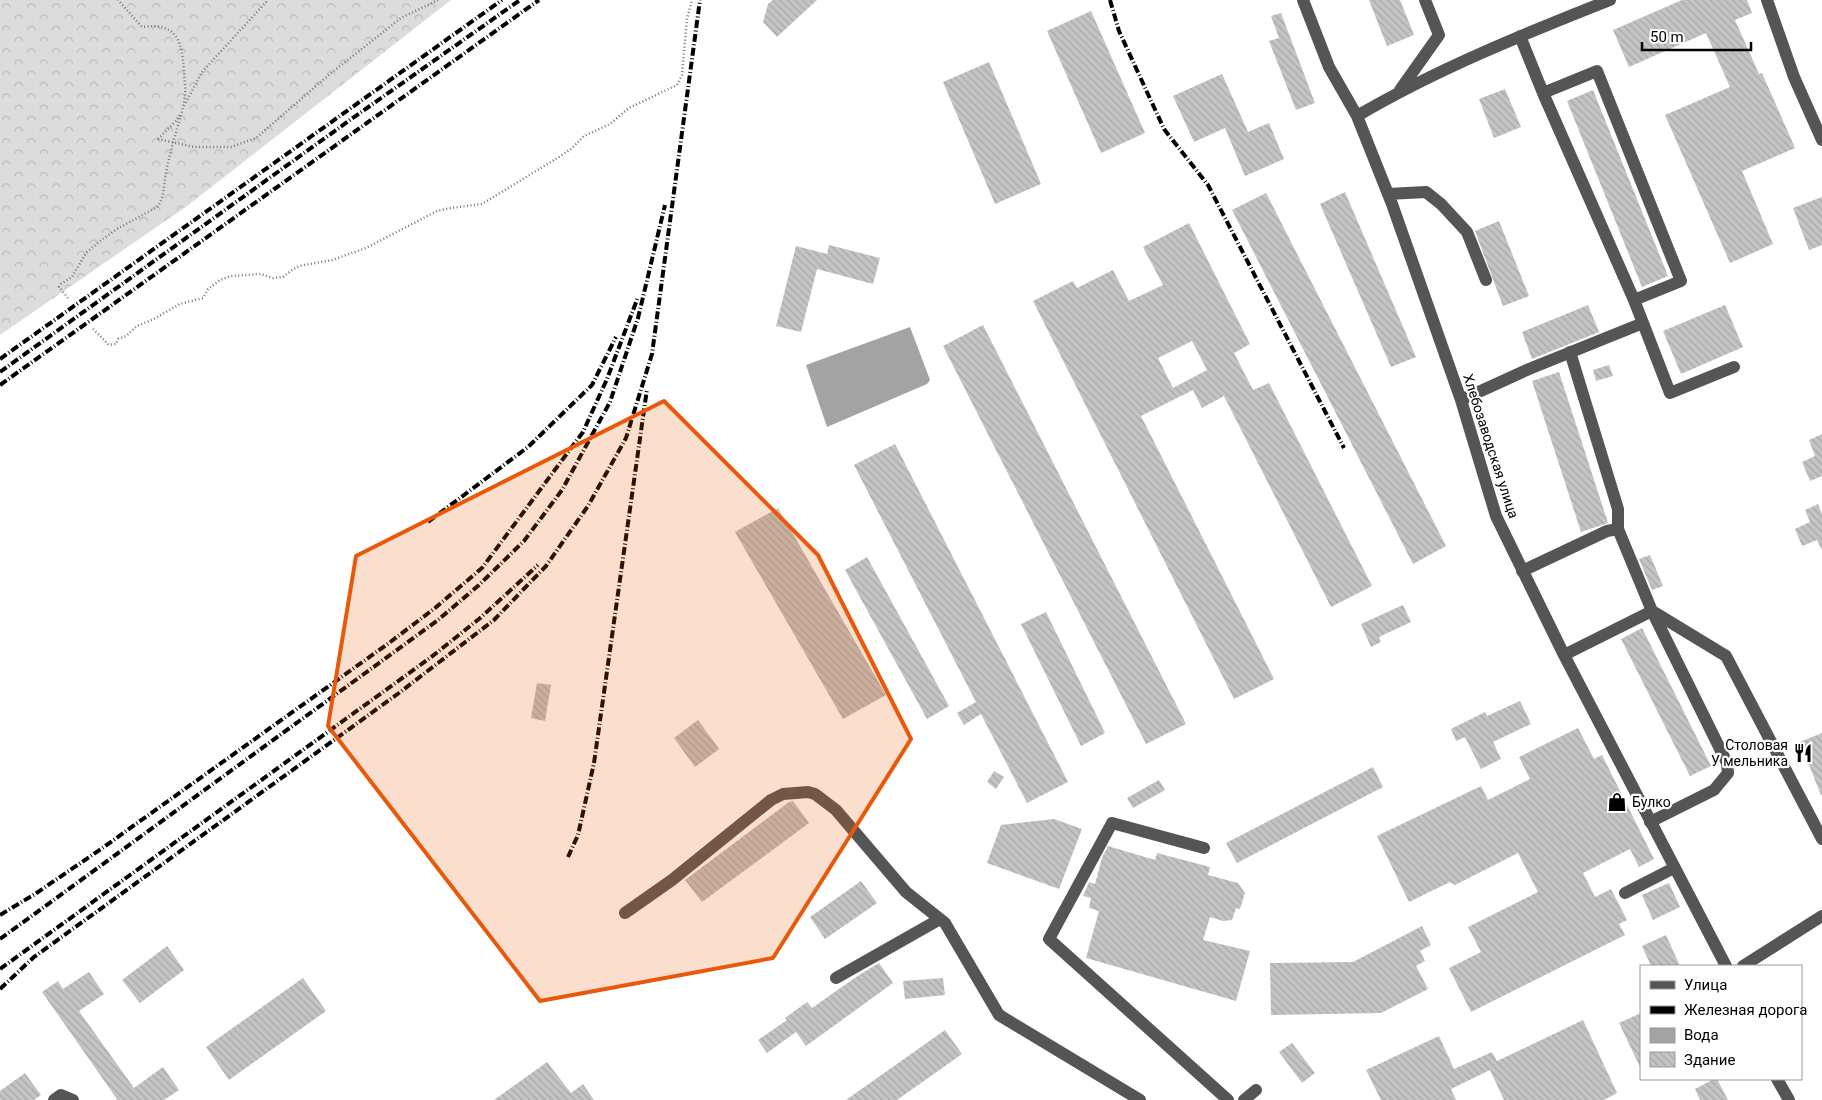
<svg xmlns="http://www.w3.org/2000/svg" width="1822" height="1100" viewBox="0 0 1822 1100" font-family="Roboto,sans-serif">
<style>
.forest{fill:url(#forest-crowns)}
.water{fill:#a3a3a3}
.building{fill:url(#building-back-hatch);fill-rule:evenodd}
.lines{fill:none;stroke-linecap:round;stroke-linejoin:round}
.path{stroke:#777;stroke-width:2.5;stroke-dasharray:1 2.5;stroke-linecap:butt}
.minor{stroke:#555;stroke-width:12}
.rail{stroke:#000;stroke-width:4;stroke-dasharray:8 2.5 1 2.5;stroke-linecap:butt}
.marked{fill:#e8590c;fill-opacity:0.2;stroke:#e8590c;stroke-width:4;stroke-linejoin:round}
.labels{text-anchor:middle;stroke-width:4.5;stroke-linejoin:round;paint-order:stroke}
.street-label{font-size:14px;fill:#000;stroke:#fff}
.poi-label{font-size:14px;fill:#000;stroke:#fff;text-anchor:end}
</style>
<defs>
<pattern id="forest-crowns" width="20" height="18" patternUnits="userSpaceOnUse" patternTransform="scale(1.25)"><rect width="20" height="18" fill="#dcdcdc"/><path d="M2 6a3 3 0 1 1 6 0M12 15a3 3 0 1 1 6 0" fill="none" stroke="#bbb"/></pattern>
<pattern id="building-back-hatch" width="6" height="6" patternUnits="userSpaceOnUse" patternTransform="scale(1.25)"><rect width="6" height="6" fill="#c4c4c4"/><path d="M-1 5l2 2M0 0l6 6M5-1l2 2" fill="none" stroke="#a7a7a7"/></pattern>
</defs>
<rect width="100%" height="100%" fill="#fff"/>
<!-- forest -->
<path class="forest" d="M 0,0 L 451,0 L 187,206 L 0,335 Z"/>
<!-- water -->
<path class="water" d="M 910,327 L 930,380 L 927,384 L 827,427 L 806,365 Z"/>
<!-- building -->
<path class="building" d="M 773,0 L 817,0 L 777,37 L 763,22 L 768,4 Z
M 1369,0 L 1400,0 L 1414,35 L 1387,46 Z
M 1682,0 L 1747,0 L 1752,13 L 1735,20 L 1759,74 L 1762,73 L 1795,148 L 1742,171 L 1773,244 L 1730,263 L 1665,115 L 1730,87 L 1706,33 L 1629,67 L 1613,30 Z
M 1091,11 L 1145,133 L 1101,153 L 1047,31 Z
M 1281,13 L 1315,103 L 1296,110 L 1269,41 L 1279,38 L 1271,16 Z
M 989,62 L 1041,184 L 995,204 L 943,82 Z
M 1222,74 L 1248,132 L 1269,123 L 1284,159 L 1245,176 L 1225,128 L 1194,142 L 1173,96 Z
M 1505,89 L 1521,127 L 1494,138 L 1479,99 Z
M 1593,90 L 1668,276 L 1642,287 L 1567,101 Z
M 1345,192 L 1416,357 L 1391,367 L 1320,204 Z
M 1266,193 L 1446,546 L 1413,564 L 1232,210 Z
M 1822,197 L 1822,245 L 1809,250 L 1793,208 Z
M 1499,221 L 1529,296 L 1503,306 L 1475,231 Z
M 1189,223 L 1250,344 L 1234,353 L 1253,390 L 1269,383 L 1372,586 L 1331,607 L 1224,396 L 1202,408 L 1193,390 L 1141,416 L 1274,679 L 1234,699 L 1033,301 L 1073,281 L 1077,288 L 1113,270 L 1129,301 L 1163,285 L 1143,247 ZM 1192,341 L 1207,370 L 1173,388 L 1158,358 Z
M 829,245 L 880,258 L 873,284 L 817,269 L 801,332 L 776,326 L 796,246 L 827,254 Z
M 1588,305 L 1599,332 L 1532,359 L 1522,332 Z
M 1725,305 L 1743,347 L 1681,374 L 1663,331 Z
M 983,325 L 1186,724 L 1146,744 L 943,346 Z
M 1609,365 L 1613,376 L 1596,381 L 1593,370 Z
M 1559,372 L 1608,523 L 1581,532 L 1532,381 Z
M 1822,434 L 1822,476 L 1810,481 L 1802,462 L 1815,456 L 1809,440 Z
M 895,444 L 1068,782 L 1027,803 L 981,714 L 964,725 L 957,713 L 976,702 L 854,465 Z
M 1818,504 L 1822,514 L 1822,550 L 1817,540 L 1802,546 L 1795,529 L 1810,522 L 1805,510 Z
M 778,508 L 886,695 L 843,719 L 735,532 Z
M 1650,555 L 1663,586 L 1652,590 L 1639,559 Z
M 867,557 L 949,706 L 927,719 L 845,570 Z
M 1403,605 L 1411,622 L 1379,637 L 1381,642 L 1371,647 L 1361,624 Z
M 1046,612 L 1105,733 L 1081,746 L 1021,624 Z
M 1642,628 L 1711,766 L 1690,776 L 1621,639 Z
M 537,683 L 551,685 L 545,721 L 531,718 Z
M 1520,701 L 1531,724 L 1493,742 L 1501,759 L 1481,769 L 1465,737 L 1456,741 L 1451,729 L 1485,712 L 1487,716 Z
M 698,720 L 719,749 L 695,767 L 674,738 Z
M 1578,728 L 1594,759 L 1602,755 L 1654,859 L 1639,867 L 1630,849 L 1583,873 L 1595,897 L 1611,889 L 1627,920 L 1619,924 L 1625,935 L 1471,1012 L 1449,968 L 1481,952 L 1468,927 L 1538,892 L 1518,853 L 1455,885 L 1450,882 L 1409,902 L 1377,836 L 1481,786 L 1488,800 L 1530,779 L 1519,757 Z
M 1822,733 L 1822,795 L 1821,795 L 1800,742 Z
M 1373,767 L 1383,787 L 1237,863 L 1226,843 Z
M 994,771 L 1004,777 L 996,789 L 987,782 Z
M 1159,780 L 1165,790 L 1133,808 L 1127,798 Z
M 793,801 L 809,823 L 702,902 L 685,880 L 789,802 Z
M 1054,819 L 1082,829 L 1059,889 L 987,863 L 1001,825 Z
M 1108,846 L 1155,860 L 1157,853 L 1210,867 L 1208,875 L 1238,883 L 1245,893 L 1240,909 L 1236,908 L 1232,920 L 1223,921 L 1210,917 L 1203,940 L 1250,951 L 1236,1001 L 1086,958 L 1099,911 L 1089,908 L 1091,898 L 1083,896 L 1089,882 L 1095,884 L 1102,858 Z
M 861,881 L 877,903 L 825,939 L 810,917 Z
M 1669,883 L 1680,907 L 1653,920 L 1642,895 Z
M 1422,926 L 1431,945 L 1420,951 L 1425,961 L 1416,966 L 1428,989 L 1381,1013 L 1271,1015 L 1270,963 L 1353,962 Z
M 1666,935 L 1680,966 L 1651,966 L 1642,946 Z
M 167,946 L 184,970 L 140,1003 L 122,980 Z
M 879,963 L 893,983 L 806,1046 L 796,1032 L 767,1053 L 758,1040 L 787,1020 L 785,1018 L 807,1002 L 812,1008 L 859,975 Z
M 89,972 L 104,994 L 79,1011 L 134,1088 L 163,1067 L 179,1090 L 164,1100 L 116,1100 L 117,1099 L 42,992 L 58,981 L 63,989 Z
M 303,978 L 326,1011 L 229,1080 L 206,1047 Z
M 943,978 L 945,995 L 905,999 L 903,981 Z
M 1641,1013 L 1641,1069 L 1619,1023 Z
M 1583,1020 L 1617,1093 L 1604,1100 L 1504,1100 L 1490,1070 L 1451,1089 L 1456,1100 L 1381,1100 L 1366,1070 L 1439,1036 L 1454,1069 L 1492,1052 L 1497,1061 Z
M 945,1030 L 962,1054 L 897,1100 L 846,1100 Z
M 1292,1043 L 1315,1073 L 1302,1083 L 1279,1052 Z
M 547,1062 L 571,1093 L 583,1084 L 594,1100 L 494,1100 Z
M 25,1073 L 41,1095 L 34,1100 L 0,1100 L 0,1091 Z
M 1714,1079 L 1717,1079 L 1728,1100 L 1700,1100 L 1695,1089 Z"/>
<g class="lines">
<!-- path -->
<path class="path" d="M 184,106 L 202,72 L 268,0
M 158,139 L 194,147 L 231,147 L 256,138 L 330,74 L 401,18 L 438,0
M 158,139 L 176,121 L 179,115
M 68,298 L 59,287 L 61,284 L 72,277 L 86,253 L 100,241 L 117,229 L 157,207 C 165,197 163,186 166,174 C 167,166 169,159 171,151 C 175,132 183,114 185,95 C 186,87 184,79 184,72 C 182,42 178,22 142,27 L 118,0
M 93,329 L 109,345 L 116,344 L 118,339 L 126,336 L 137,326 L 154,319 L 180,304 L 203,298 L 208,289 L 220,280 L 231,276 L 261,274 L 273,278 L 283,277 L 292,270 L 299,266 L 332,260 L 366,248 L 437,211 L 451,208 L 482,204 L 559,157 L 571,149 L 584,136 L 610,124 L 629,108 L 677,85 L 682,75 L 687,19 L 692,0"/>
<!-- minor -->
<path class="minor" d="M 1303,0 L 1329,67 L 1357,116 L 1392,204 L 1461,400 L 1496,516 L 1564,655 L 1726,966
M 1767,0 L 1794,77 L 1822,140
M 1400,90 L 1439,35 L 1425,0
M 1543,93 L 1634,300
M 1357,116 C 1437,69 1524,34 1610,0
M 1388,194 L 1426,192 L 1441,204 L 1467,232 L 1486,280
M 1643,323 L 1670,393 L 1734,367
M 1570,352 L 1618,509 L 1618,529 L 1652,611 L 1727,763 L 1728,773 L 1714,790 L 1650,822
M 1461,400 L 1529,369 L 1643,323 L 1634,300 L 1681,281 L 1597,71 L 1543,93 L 1520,36
M 1522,571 L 1607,531 L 1618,529
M 1564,655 L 1652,611 L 1726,656 L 1822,839
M 1204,848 L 1112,823 L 1049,939 L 1228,1100
M 1625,893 L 1674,868
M 625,913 L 672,880 L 771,800 L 783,794 L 808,792 L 815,794 L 836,810 L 906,892 L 945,923 L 999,1015 L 1140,1100
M 1743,966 L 1822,916
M 836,978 L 940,919
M 1777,1079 L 1789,1100
M 54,1100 L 61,1095 L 73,1100
M 1244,1100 L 1256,1090"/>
<!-- rail -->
<path class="rail" d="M 1110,0 L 1119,31 L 1164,129 L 1208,185 L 1344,448
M 0,359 L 502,0
M 0,372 L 350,120 L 520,0
M 0,385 L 539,0
M 428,522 L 528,447 L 592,385 L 616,337
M 568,857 L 578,835 L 594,763 L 647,389
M 0,915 L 35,894 L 101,849 L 389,643 L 435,608 L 482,568 L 583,432 L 607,379 L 638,297
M 0,939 L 438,620 L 479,585 L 524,541 L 562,490 L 610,402 L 638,318 L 665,205
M 0,969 L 430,658 L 479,619 L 538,565
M 0,989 L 34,957 L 399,693 L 494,620 L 546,566 L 588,506 L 626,438 L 652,354 L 700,0"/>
</g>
<!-- marked area -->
<path class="marked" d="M 664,401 L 818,555 L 911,739 L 773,958 L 540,1001 L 328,726 L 356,556 Z"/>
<!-- icons -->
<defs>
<g id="restaurant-bare" transform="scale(1.5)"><path d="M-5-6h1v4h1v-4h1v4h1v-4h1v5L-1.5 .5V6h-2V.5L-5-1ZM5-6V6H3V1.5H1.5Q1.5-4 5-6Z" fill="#000" stroke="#fff" stroke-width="2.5" paint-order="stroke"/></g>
<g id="shop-bare" transform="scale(1.5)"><path d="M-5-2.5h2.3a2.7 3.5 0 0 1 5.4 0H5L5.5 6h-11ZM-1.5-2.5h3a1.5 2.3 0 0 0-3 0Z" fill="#000" stroke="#fff" stroke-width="2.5" paint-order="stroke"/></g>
</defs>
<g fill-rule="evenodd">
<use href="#restaurant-bare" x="1803" y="753"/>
<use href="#shop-bare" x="1617" y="802"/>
</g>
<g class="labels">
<!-- street labels -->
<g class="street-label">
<text transform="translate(1491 446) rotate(72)" y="5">Хлебозаводская улица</text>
</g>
<!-- poi labels -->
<g class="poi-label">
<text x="1788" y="750">Столовая<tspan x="1788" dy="16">У мельника</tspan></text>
<text x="1632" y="807" text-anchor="start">Булко</text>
</g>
</g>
<!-- legend -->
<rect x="1640" y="965" width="162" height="115" fill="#ffffff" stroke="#999999"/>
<rect x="1650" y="981" width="25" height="8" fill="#555555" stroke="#999999"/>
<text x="1684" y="990" font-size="15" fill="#000000">Улица</text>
<rect x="1650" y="1006" width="25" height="8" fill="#000000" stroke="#999999"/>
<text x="1684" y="1015" font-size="15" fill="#000000">Железная дорога</text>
<rect x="1650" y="1028" width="25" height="15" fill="#a3a3a3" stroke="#999999"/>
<text x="1684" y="1040" font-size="15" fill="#000000">Вода</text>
<rect x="1650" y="1052" width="25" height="15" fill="url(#building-back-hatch)" stroke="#999999"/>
<text x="1684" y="1065" font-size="15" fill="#000000">Здание</text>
<!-- scale -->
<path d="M1642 42v8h109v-8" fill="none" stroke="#000000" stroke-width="2.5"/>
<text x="1650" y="42" font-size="15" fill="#000000" stroke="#ffffff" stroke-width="4" paint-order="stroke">50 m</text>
</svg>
